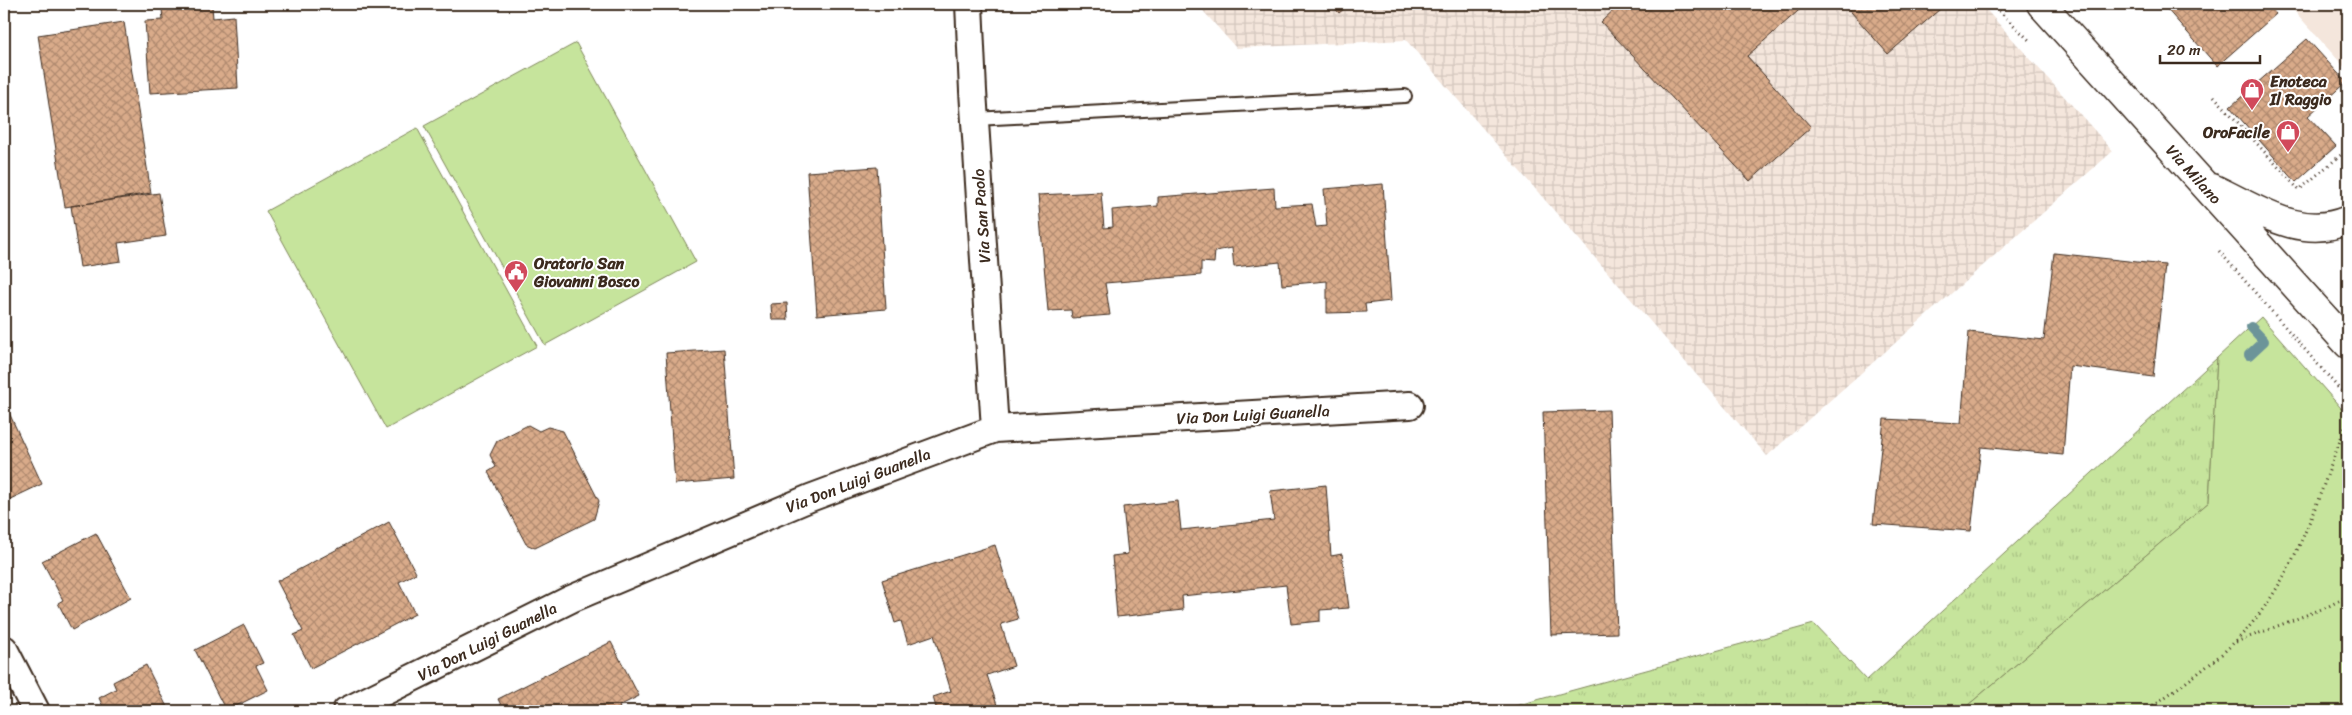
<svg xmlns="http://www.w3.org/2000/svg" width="2352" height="715" viewBox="0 0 2352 715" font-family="Sriracha,sans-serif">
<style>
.built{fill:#f4e6dc}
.industrial{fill:url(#industrial-grid)}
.grass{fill:url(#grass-tufts);stroke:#80875d}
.green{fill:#c6e49c;stroke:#80875d}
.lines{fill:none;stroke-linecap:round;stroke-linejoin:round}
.stream{stroke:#6c9499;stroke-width:10}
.building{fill:url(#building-cross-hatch);stroke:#3b2a1e}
.lane-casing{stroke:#3b2a1e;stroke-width:16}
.street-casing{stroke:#3b2a1e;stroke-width:30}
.secondary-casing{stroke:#3b2a1e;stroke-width:31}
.path{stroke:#3b2a1e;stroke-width:3;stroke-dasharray:1 4;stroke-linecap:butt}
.lane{stroke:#fff;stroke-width:12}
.street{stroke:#fff;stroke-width:26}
.secondary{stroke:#fff;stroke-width:28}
.labels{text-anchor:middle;stroke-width:4;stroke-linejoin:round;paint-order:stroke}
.poi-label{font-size:16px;font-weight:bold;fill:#3b2a1e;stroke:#fff;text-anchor:start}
.street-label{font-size:16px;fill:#3b2a1e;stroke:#fff}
</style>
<defs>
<pattern id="industrial-grid" width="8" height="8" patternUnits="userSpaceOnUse" patternTransform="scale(1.25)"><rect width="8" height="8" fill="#f4e6dc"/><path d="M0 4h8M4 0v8" fill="none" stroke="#d2c5bc"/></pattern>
<pattern id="grass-tufts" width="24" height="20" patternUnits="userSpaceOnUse" patternTransform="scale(1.25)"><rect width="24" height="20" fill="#c6e49c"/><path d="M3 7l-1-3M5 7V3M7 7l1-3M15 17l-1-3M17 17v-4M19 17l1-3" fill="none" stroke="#abc486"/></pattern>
<pattern id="building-cross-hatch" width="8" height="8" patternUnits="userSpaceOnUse" patternTransform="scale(1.25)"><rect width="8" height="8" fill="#d9ab8a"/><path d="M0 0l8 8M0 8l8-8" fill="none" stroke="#b18b70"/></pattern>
</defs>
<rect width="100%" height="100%" fill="#fff"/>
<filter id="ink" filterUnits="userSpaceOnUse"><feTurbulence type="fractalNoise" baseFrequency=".02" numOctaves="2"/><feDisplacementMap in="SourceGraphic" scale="10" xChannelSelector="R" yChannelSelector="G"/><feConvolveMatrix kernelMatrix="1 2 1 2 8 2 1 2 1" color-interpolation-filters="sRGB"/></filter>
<g filter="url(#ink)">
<!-- built -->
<path class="built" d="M 2288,4 L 2348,4 L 2348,71 Z"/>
<!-- industrial -->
<path class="industrial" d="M 1197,4 L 1981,4 L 2113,151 L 1767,456 L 1406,40 L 1236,48 Z"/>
<!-- grass -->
<path class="grass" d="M 2217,358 L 2209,502 L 1961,711 L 1497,711 L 1814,624 L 1867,680 Z"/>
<!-- green -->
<path class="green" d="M 576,43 L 696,262 L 545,345 L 424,126 Z
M 417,128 L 537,346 L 386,429 L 266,211 Z
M 2261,317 L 2348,416 L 2348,711 L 1961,711 L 2209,502 L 2217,358 Z"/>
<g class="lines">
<!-- stream -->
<path class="stream" d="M 2249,355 L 2264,341 L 2251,327"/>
</g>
<!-- building -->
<path class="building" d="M 1331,4 L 1350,4 L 1339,13 Z
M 1620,4 L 1695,4 L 1701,11 L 1709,4 L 1806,4 L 1747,56 L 1811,127 L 1750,181 L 1601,22 Z
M 1844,4 L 1936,4 L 1940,9 L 1888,54 Z
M 2168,4 L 2267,4 L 2276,14 L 2217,66 L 2165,7 Z
M 212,6 L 213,18 L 234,16 L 238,88 L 150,93 L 145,21 L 163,20 L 162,9 Z
M 124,22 L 151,193 L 65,207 L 38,35 Z
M 2307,39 L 2346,82 L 2308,116 L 2336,146 L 2296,182 L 2230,107 Z
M 877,167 L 886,309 L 817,315 L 807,172 Z
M 1383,184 L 1391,301 L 1365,304 L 1366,312 L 1327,313 L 1327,281 L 1282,285 L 1280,262 L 1234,267 L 1232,248 L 1215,251 L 1214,263 L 1201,262 L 1201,275 L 1105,283 L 1110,315 L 1072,318 L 1071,310 L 1048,311 L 1038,195 L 1101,192 L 1104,228 L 1113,227 L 1112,210 L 1158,206 L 1158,197 L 1274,188 L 1275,206 L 1312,204 L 1316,227 L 1327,226 L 1324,189 Z
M 159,193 L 166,236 L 118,243 L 121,261 L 80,267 L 71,206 Z
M 2054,253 L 2165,265 L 2153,377 L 2070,366 L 2063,455 L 1981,447 L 1971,531 L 1873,524 L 1884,419 L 1961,423 L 1969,332 L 2044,340 Z
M 787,303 L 788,320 L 772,320 L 771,304 Z
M 724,349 L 734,479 L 675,484 L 666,353 Z
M 4,402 L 42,484 L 4,502 Z
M 1609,410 L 1617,633 L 1551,635 L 1543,412 Z
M 528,425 L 539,431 L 548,427 L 563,431 L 599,501 L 594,519 L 535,548 L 526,544 L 488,472 L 496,467 L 490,455 L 497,441 Z
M 1326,485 L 1331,556 L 1342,554 L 1349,608 L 1320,610 L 1320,621 L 1291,624 L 1286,585 L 1182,596 L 1183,610 L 1117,617 L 1112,556 L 1128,554 L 1123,507 L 1178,501 L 1181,530 L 1274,520 L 1270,491 Z
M 389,522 L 416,573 L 399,582 L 415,614 L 311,668 L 294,635 L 303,631 L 277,581 Z
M 96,533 L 131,598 L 72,630 L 58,603 L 63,600 L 42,561 Z
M 995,545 L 1018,619 L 1001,624 L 1014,666 L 987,675 L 999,711 L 937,711 L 933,697 L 951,691 L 934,635 L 908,644 L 901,621 L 895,623 L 882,580 Z
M 244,625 L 263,663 L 256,666 L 268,690 L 226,711 L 195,650 Z
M 611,642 L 639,696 L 619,706 L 621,711 L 504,711 L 498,699 Z
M 146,665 L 169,711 L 105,711 L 99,698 L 116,689 L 113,682 Z"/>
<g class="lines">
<!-- lane casing -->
<g class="lane-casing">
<path id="lane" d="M 975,119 L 1405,96"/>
</g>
<!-- street casing -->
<g class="street-casing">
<path id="street" d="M 969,4 L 973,91 L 995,429
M 4,649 L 36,711
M 346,711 L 571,599 L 810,498 L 995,429 L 1410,405"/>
</g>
<!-- secondary casing -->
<g class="secondary-casing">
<path id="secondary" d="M 2041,4 L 2348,344
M 2212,188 C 2256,208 2299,241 2348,220"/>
</g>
<!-- path -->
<path class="path" d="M 1992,4 L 2029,40
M 2214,96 L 2299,190 L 2348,149
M 2219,251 L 2348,399
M 2236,642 L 2327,607 L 2348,596
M 2145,711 C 2186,682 2230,654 2260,613 C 2302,558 2323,483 2348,420"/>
<!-- lane -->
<use href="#lane" class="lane"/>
<!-- street -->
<use href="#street" class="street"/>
<!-- secondary -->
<use href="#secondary" class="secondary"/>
</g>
</g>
<!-- icons -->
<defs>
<g id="shop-pin" transform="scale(1.25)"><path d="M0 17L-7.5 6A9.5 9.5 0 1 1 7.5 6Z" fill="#d1495b" stroke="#fff"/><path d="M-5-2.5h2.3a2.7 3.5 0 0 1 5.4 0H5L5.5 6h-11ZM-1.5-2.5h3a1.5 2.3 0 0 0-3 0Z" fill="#fff"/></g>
<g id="civic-pin" transform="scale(1.25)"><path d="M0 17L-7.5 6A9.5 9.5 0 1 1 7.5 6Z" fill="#d1495b" stroke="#fff"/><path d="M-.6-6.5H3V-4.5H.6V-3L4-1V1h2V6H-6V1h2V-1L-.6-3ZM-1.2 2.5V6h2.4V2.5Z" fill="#fff"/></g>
</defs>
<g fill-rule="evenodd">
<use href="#shop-pin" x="2252" y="90"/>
<use href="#shop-pin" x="2288" y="132"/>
<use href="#civic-pin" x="516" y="272"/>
</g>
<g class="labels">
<!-- poi labels -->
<g class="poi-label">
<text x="2270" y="87">Enoteca<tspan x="2270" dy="18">Il Raggio</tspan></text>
<text x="2270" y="138" text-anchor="end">OroFacile</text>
<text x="534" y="269">Oratorio San<tspan x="534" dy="18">Giovanni Bosco</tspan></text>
</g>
<!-- street labels -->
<g class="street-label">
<text transform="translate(2194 174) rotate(48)" y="6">Via Milano</text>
<text transform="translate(981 216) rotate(-94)" y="6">Via San Paolo</text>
<text transform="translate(1253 414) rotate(-3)" y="6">Via Don Luigi Guanella</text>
<text transform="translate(858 480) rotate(-21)" y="6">Via Don Luigi Guanella</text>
<text transform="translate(487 641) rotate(-27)" y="6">Via Don Luigi Guanella</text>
</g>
</g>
<!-- margin -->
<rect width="2352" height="715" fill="none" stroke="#fff" stroke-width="20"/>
<rect x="10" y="10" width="2332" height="695" fill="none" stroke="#3b2a1e" stroke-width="2" filter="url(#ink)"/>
<!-- scale -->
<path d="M2160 55v8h100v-8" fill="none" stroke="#3b2a1e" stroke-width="2.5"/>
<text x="2167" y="55" font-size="15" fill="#3b2a1e" stroke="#ffffff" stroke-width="4" paint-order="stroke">20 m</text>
</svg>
